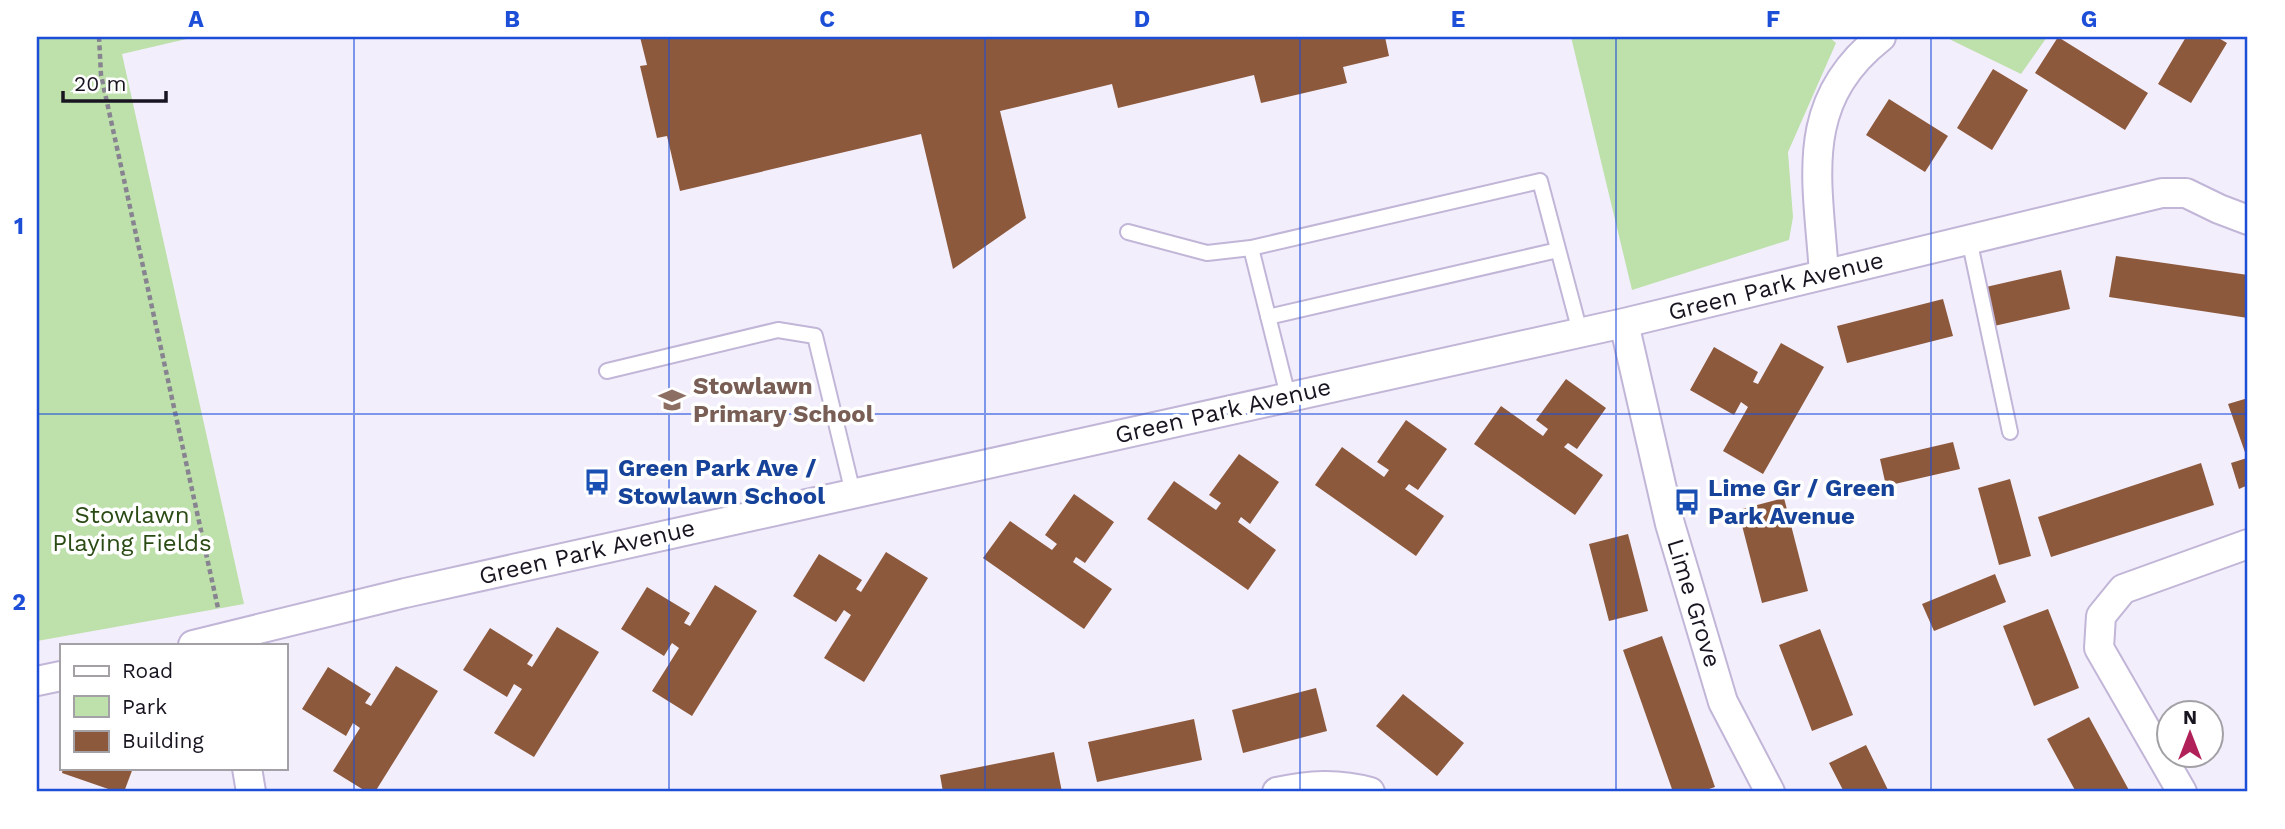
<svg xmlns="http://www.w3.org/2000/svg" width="2285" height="829" viewBox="0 0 2285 829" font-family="'Work Sans',sans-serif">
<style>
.green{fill:#bee0ab}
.building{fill:#8d593c}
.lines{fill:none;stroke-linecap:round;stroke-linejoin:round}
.lane-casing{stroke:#c1b6d7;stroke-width:18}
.street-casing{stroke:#c1b6d7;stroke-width:32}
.path{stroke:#878390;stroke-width:4.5;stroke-dasharray:5 3.5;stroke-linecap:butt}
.lane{stroke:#fff;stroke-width:14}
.street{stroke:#fff;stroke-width:28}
.grid{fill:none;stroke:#1d4ed8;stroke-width:2;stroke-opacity:0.55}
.labels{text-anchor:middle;stroke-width:7;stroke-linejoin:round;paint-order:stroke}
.street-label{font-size:24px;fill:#181420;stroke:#fff}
.education-label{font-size:24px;font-weight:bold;fill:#785e54;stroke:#fff;text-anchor:start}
.transit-label{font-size:24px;font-weight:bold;fill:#164399;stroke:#fff;text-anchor:start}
.park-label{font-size:24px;fill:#2b4b14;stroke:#fff}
.neatline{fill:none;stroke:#1d4ed8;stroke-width:2.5}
.grid-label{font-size:23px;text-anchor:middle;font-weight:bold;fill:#1d4ed8}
</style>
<rect width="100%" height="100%" fill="#f3eefc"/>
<!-- green -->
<path class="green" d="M 37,37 L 195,37 L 122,54 L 244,604 L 37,641 Z
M 1571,37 L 1829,37 L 1836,43 L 1788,152 L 1793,217 L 1789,240 L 1632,290 Z
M 1945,37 L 2047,37 L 2021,74 Z"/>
<!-- building -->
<path class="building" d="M 640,37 L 1385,37 L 1389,56 L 1343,67 L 1347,83 L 1261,103 L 1254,75 L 1118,108 L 1112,84 L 1000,111 L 1026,218 L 953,269 L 921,134 L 680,191 L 667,136 L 657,138 L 640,66 L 647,65 Z
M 2058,37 L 2148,93 L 2125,130 L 2035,73 Z
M 2186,37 L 2217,37 L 2227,43 L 2191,103 L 2158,84 Z
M 1993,69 L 2028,90 L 1992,150 L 1957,128 Z
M 1889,99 L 1948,136 L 1925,172 L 1866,135 Z
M 2116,256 L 2248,275 L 2248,318 L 2109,297 Z
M 2061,270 L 2070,309 L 1994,326 L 1986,287 Z
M 1943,299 L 1953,336 L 1847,363 L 1837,326 Z
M 1781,343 L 1824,367 L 1763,474 L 1723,451 L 1748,407 L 1741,402 L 1734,415 L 1690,390 L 1714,347 L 1758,372 L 1753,382 L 1758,384 Z
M 1566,379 L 1606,408 L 1577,449 L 1568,443 L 1564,447 L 1603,475 L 1575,515 L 1474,444 L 1501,406 L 1543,436 L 1548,429 L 1536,420 Z
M 2248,398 L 2248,485 L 2239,489 L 2231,463 L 2247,458 L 2228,404 Z
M 1406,420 L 1447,449 L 1418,490 L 1409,484 L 1405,489 L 1444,516 L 1416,556 L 1315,485 L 1342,447 L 1384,477 L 1389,470 L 1377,462 Z
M 1953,442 L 1960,469 L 1886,486 L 1880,459 Z
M 1239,454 L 1279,482 L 1250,524 L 1241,517 L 1238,522 L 1276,550 L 1248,590 L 1147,519 L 1174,481 L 1216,510 L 1221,503 L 1209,495 Z
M 2201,463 L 2214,505 L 2051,557 L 2038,517 Z
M 2010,479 L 2031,556 L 1999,565 L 1978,488 Z
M 1074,494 L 1114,522 L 1085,563 L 1076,557 L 1073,562 L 1112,589 L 1084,629 L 983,558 L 1010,521 L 1052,550 L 1057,544 L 1045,535 Z
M 1784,498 L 1808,591 L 1762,603 L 1738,510 Z
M 1628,534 L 1648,611 L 1609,621 L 1589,544 Z
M 886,552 L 928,578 L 864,682 L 824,658 L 851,615 L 844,610 L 836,622 L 793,596 L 819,554 L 862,580 L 856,589 L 861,592 Z
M 1995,574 L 2006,602 L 1934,631 L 1922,604 Z
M 715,585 L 757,611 L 692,716 L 652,691 L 679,648 L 672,643 L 664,656 L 621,629 L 647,587 L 690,613 L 684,623 L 690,626 Z
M 2048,609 L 2079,688 L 2034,706 L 2003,626 Z
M 557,627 L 599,652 L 534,757 L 494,733 L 522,689 L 514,684 L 507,697 L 463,670 L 490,628 L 533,655 L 527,664 L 532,667 Z
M 1820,629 L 1853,715 L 1812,731 L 1779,645 Z
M 1662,636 L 1715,787 L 1700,792 L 1673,792 L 1623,650 Z
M 396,666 L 438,691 L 375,792 L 367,792 L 333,771 L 360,728 L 353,723 L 346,736 L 302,709 L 328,667 L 371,694 L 365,703 L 371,706 Z
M 1316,688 L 1327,731 L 1243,753 L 1232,710 Z
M 1403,694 L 1464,743 L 1437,776 L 1376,726 Z
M 2089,717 L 2130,792 L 2076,792 L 2047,739 Z
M 1194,719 L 1202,760 L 1097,782 L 1088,742 Z
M 1866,745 L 1889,792 L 1844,792 L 1829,763 Z
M 1054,752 L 1062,792 L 943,792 L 940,775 Z
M 63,768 L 133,768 L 124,792 L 117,792 L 62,773 Z"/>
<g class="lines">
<!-- lane casing -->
<g class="lane-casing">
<path id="lane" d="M 1128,232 L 1207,253 L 1251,248 L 1540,181 L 1580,332
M 1969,239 L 2010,432
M 1251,248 L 1288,396
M 1268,317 L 1558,250
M 607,371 L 778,330 L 815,336 L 853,493"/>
</g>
<!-- street casing -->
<g class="street-casing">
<path id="street" d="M 1824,274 C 1818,180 1797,103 1881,37
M 1624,323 L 1670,524 L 1723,702 L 1770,792
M 193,645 L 405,593 L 1624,323 L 2162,193 L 2186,193 L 2219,209 L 2248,220
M 37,681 L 61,676
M 247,768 L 251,792
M 1277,792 C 1309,785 1338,783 1370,792
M 2182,792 L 2099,648 L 2101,616 L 2123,589 L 2248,544"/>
</g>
<!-- path -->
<path class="path" d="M 99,37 L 101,75 L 218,608"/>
<!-- lane -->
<use href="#lane" class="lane"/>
<!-- street -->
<use href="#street" class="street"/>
</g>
<!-- grid -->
<path class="grid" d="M 354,37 L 354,792M 669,37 L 669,792M 985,37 L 985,792M 1300,37 L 1300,792M 1616,37 L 1616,792M 1931,37 L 1931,792M 37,414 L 2248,414"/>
<!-- icons -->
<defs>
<g id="school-bare" transform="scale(2.1)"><path d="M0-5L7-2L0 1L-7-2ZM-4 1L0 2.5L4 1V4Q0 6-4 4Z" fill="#8d6e63" stroke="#fff" stroke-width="2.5" paint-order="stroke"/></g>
<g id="bus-bare" transform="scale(2.1)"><path d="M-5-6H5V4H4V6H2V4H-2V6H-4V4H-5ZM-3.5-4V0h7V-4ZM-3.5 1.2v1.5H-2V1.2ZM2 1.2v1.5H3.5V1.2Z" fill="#1a4fb4" stroke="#fff" stroke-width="2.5" paint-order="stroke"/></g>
</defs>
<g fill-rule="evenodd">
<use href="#school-bare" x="672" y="400"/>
<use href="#bus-bare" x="597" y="482"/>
<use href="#bus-bare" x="1687" y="502"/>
</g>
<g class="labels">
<!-- street labels -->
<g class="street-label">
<text transform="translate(1776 286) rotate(-14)" y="8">Green Park Avenue</text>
<text transform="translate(1223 411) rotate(-13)" y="8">Green Park Avenue</text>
<text transform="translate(587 552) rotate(-13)" y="8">Green Park Avenue</text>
<text transform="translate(1694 603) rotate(73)" y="8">Lime Grove</text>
</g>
<!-- education labels -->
<g class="education-label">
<text x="693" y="394">Stowlawn<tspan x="693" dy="28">Primary School</tspan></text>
</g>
<!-- transit labels -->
<g class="transit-label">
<text x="618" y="476">Green Park Ave /<tspan x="618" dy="28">Stowlawn School</tspan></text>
<text x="1708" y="496">Lime Gr / Green<tspan x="1708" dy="28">Park Avenue</tspan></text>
</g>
<!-- park labels -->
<g class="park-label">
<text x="132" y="523">Stowlawn<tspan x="132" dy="28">Playing Fields</tspan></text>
</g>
</g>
<!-- border -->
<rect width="2285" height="829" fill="none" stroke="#ffffff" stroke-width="77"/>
<!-- legend -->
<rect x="60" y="644" width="228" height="126" fill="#ffffff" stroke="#a3a1a6" stroke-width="2"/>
<rect x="74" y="666" width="35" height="10" fill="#ffffff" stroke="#a3a1a6" stroke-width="2"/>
<text x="122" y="678" font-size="21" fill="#181420">Road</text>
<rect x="74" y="696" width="35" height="21" fill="#bee0ab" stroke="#a3a1a6" stroke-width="2"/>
<text x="122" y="714" font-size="21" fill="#181420">Park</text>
<rect x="74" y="731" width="35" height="21" fill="#8d593c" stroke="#a3a1a6" stroke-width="2"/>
<text x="122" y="748" font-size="21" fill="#181420">Building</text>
<!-- north arrow -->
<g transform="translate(2190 734)"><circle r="33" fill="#ffffff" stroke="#a3a1a6" stroke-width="2"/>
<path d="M0-5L12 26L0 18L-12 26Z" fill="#b02159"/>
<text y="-10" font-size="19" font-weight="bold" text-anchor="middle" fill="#181420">N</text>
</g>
<!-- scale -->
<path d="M63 91v10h103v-10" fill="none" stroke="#181420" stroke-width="3.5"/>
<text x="74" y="91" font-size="21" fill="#181420" stroke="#ffffff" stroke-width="5" paint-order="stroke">20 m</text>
<rect x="38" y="38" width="2208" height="752" class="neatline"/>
<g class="grid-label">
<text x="196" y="27">A</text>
<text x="512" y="27">B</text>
<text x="827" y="27">C</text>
<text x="1142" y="27">D</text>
<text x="1458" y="27">E</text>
<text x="1773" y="27">F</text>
<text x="2089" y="27">G</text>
<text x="19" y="234">1</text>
<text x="19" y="610">2</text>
</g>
</svg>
